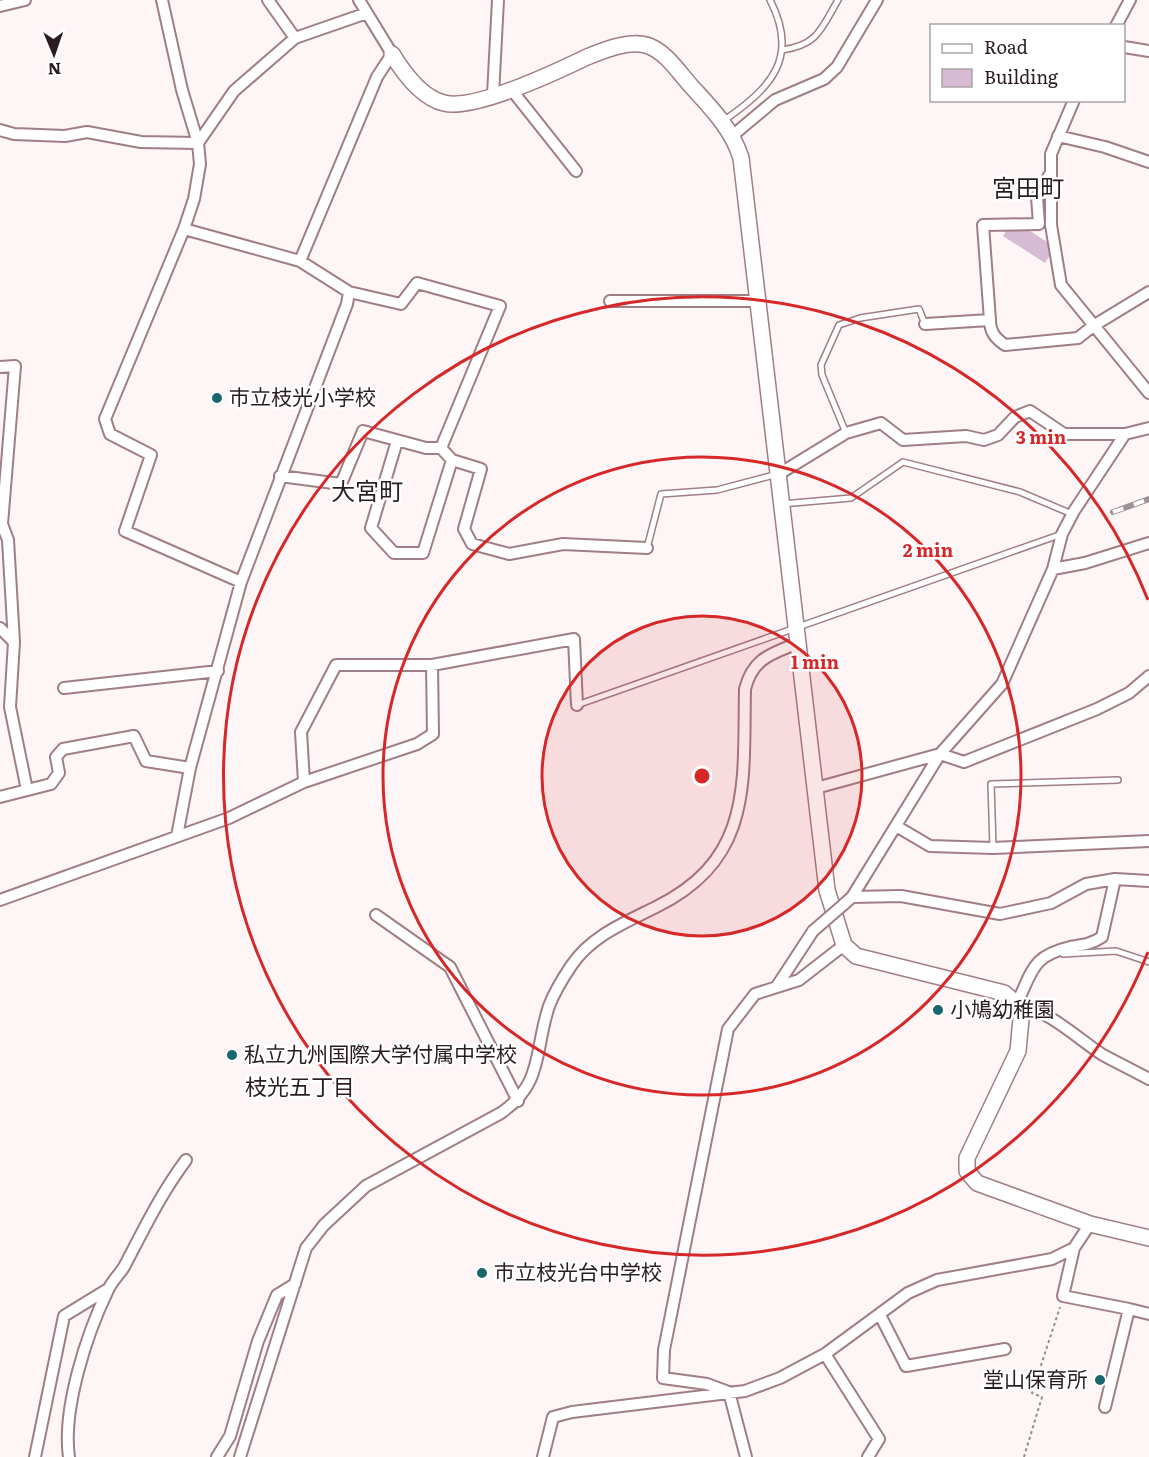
<svg xmlns="http://www.w3.org/2000/svg" width="1149" height="1457" viewBox="0 0 1149 1457" font-family="Literata,'Noto Sans JP',serif">
<style>
.building{fill:#d7bbd2}
.lines{fill:none;stroke-linecap:round;stroke-linejoin:round}
.lane-casing{stroke:#a07e85;stroke-width:8}
.street-casing{stroke:#a07e85;stroke-width:14}
.secondary-casing{stroke:#a07e85;stroke-width:18}
.path{stroke:#958b8d;stroke-width:2;stroke-dasharray:3 3;stroke-linecap:butt}
.lane{stroke:#fff;stroke-width:5}
.street{stroke:#fff;stroke-width:10}
.secondary{stroke:#fff;stroke-width:15}
.rail-casing{stroke:#9d9395;stroke-width:6}
.rail{stroke:#fff;stroke-width:4;stroke-dasharray:11;stroke-linecap:butt}
.street-bridge-casing{stroke:#a07e85;stroke-width:14;stroke-linecap:butt}
.street-bridge{stroke:#fff;stroke-width:10}
.ring{fill:none;stroke:#d62828;stroke-width:3}
.poi-dot{fill:#19676d;stroke:#fff;stroke-width:2}
.labels{text-anchor:middle;stroke-width:5;stroke-linejoin:round;paint-order:stroke}
.poi-label{font-size:21px;fill:#2a1c1f;stroke:#fff;text-anchor:start}
.neighbourhood-label{font-size:22px;fill:#2a1c1f;stroke:#fff}
.quarter-label{font-size:24px;fill:#2a1c1f;stroke:#fff}
.centre{fill:#d62828;stroke:#fff;stroke-width:3}
.ring-label{font-size:18px;text-anchor:middle;font-weight:bold;fill:#d62828;stroke:#fff;stroke-width:5;stroke-linejoin:round;paint-order:stroke}
</style>
<rect width="100%" height="100%" fill="#fdf5f6"/>
<!-- building -->
<path class="building" d="M 1013,220 L 1055,247 L 1045,263 L 1003,236 Z"/>
<g class="lines">
<!-- lane casing -->
<g class="lane-casing">
<path id="lane" d="M 782,50 C 818,45 821,29 838,0
M 723,121 C 771,88 800,58 770,0
M 846,433 L 822,375 L 821,365 L 839,325 L 860,318 L 919,309 L 925,324
M 782,504 L 851,498 L 903,462 L 1020,492 L 1072,514
M 647,548 L 661,494 L 717,490 L 778,474
M 577,705 L 1062,534
M 993,847 L 991,784 L 1118,780
M 1063,954 L 1116,951 L 1149,962"/>
</g>
<!-- street casing -->
<g class="street-casing">
<path id="street" d="M 162,0 L 182,90 L 198,143 L 200,164 L 194,199 L 184,229 L 105,419 L 110,434 L 151,455 L 125,531 L 241,582
M 268,0 L 295,38
M 0,6 L 25,0
M 1116,26 L 1130,0
M 1124,47 L 1149,51
M 511,89 L 576,171
M 493,95 L 498,0
M 1074,100 L 1051,154 L 1051,225 L 1061,285 L 1149,393
M 0,130 L 14,134 L 65,136 L 87,132 L 141,142 L 198,143
M 732,136 L 775,100 L 824,79 L 837,67 L 877,0
M 1058,136 L 1105,147 L 1149,162
M 198,143 L 234,91 L 295,38 L 367,13
M 184,229 L 300,261 L 349,292 L 401,304 L 417,283 L 500,306 L 441,448
M 300,261 L 377,77 L 392,54 L 359,0
M 610,301 L 757,301
M 990,320 C 990,332 995,338 1005,345 L 1078,338 L 1093,326 L 1149,292
M 925,324 L 990,320 L 983,225 L 1039,224 L 1037,197 L 1050,174
M 0,367 L 15,366 L 2,524 L 8,540 L 14,642 L 0,628
M 397,441 L 371,528 L 394,553 L 423,553 L 452,460
M 779,474 L 846,433 L 881,423 L 903,440 L 966,436 L 984,440 L 998,435 L 1015,417 L 1030,411 L 1064,434 L 1125,434 L 1149,428
M 280,476 L 341,484 L 363,431 L 426,448 L 441,448 L 452,460 L 481,469 L 464,529 L 472,544 L 509,554 L 563,544 L 647,548
M 1053,569 L 1085,563 L 1149,543
M 14,642 L 10,707 L 27,790
M 64,688 L 218,671
M 304,782 L 301,732 L 336,665 L 432,665 L 574,639 L 577,705
M 816,788 L 940,754 L 964,762 L 1097,709 L 1129,693 L 1149,676
M 0,797 L 51,784 L 59,773 L 56,757 L 63,749 L 134,736 L 146,761 L 190,768
M 896,826 L 930,846 L 993,848 L 1149,841
M 177,836 L 190,768 L 241,582 L 347,304 L 349,292
M 852,897 L 901,896 L 1000,914 L 1051,903 L 1086,884 L 1115,879 L 1149,881
M 0,900 L 229,818 L 304,782 L 417,744 L 433,734 L 432,665
M 843,905 L 852,897 L 940,754 L 1002,684 L 1053,569 L 1062,534 L 1074,511 L 1125,434
M 376,915 L 450,967 L 518,1101
M 777,986 L 813,931
M 1017,1003 C 1033,970 1032,956 1070,947 C 1082,945 1092,944 1102,937 L 1115,879
M 1022,1008 C 1044,1006 1083,1043 1103,1055 C 1118,1063 1134,1071 1149,1079
M 1074,1248 L 1063,1296 L 1129,1309
M 880,1315 L 906,1366 L 1005,1349
M 825,1354 L 879,1439 L 868,1457
M 726,1391 L 707,1384 L 663,1378 L 664,1350 L 728,1029 L 755,994 L 799,980 L 844,945
M 729,1392 L 746,1457
M 1105,1407 L 1129,1309 L 1149,1314
M 35,1457 L 64,1316 L 108,1289
M 69,1457 C 62,1409 87,1333 108,1290 C 112,1281 119,1275 124,1267 C 144,1229 160,1195 186,1160
M 217,1457 L 230,1436 L 258,1341 L 277,1295 L 295,1284
M 240,1457 L 306,1248 L 324,1225 L 366,1186 L 501,1113 C 544,1083 534,1051 549,1006 C 554,993 563,978 571,966 C 591,936 624,923 656,907 C 754,859 743,782 745,689 C 753,658 771,654 798,643
M 543,1457 L 553,1417 L 572,1412 L 745,1391 L 780,1378 L 825,1354 L 908,1293 L 937,1280 L 1052,1259 L 1074,1248 L 1090,1224"/>
</g>
<!-- secondary casing -->
<g class="secondary-casing">
<path id="secondary" d="M 392,54 C 403,72 422,98 444,103 C 474,111 558,71 587,57 C 604,50 631,39 649,46 C 667,53 679,73 692,87 C 712,109 732,129 741,158 L 827,890 L 844,945 L 856,956 L 1004,993 L 1022,1008 L 1018,1051 L 967,1158 L 967,1171 L 977,1183 L 1090,1224 L 1149,1238"/>
</g>
<!-- path -->
<path class="path" d="M 1024,1457 L 1042,1397 L 1032,1393 L 1060,1307"/>
<!-- lane -->
<use href="#lane" class="lane"/>
<!-- street -->
<use href="#street" class="street"/>
<!-- secondary -->
<use href="#secondary" class="secondary"/>
<!-- rail casing -->
<g class="rail-casing">
<path id="rail" d="M 1113,512 L 1149,499"/>
</g>
<!-- rail -->
<use href="#rail" class="rail"/>
<!-- street-bridge casing -->
<g class="street-bridge-casing">
<path id="street-bridge" d="M 813,931 L 843,905"/>
</g>
<!-- street-bridge -->
<use href="#street-bridge" class="street-bridge"/>
</g>
<!-- distance rings -->
<circle cx="702" cy="776" r="160" fill="#d62828" fill-opacity=".12"/>
<g class="ring">
<circle cx="702" cy="776" r="160"/>
<circle cx="702" cy="776" r="319"/>
<path d="M1148 952A479 479 0 1 1 1148 600"/>
</g>
<!-- markers -->
<g class="poi-dot">
<circle cx="217" cy="398" r="6"/>
<circle cx="938" cy="1010" r="6"/>
<circle cx="232" cy="1055" r="6"/>
<circle cx="482" cy="1273" r="6"/>
<circle cx="1100" cy="1380" r="6"/>
</g>
<g class="labels">
<!-- poi labels -->
<g class="poi-label">
<text x="229" y="405">市立枝光小学校</text>
<text x="950" y="1017">小鳩幼稚園</text>
<text x="244" y="1062">私立九州国際大学付属中学校</text>
<text x="494" y="1280">市立枝光台中学校</text>
<text x="1088" y="1387" text-anchor="end">堂山保育所</text>
</g>
<!-- neighbourhood labels -->
<g class="neighbourhood-label">
<text x="300" y="1095">枝光五丁目</text>
</g>
<!-- quarter labels -->
<g class="quarter-label">
<text x="1028" y="197">宮田町</text>
<text x="367" y="500">大宮町</text>
</g>
</g>
<circle cx="702" cy="776" r="9" class="centre"/>
<g class="ring-label">
<text x="1041" y="444">3 min</text>
<text x="928" y="557">2 min</text>
<text x="815" y="669">1 min</text>
</g>
<!-- legend -->
<rect x="930" y="24" width="195" height="78" fill="#ffffff" stroke="#aaa4a5" stroke-width="1.5"/>
<rect x="942" y="44" width="30" height="9" fill="#ffffff" stroke="#aaa4a5" stroke-width="1.5"/>
<text x="984" y="54" font-size="18" fill="#2a1c1f">Road</text>
<rect x="942" y="69" width="30" height="18" fill="#d7bbd2" stroke="#aaa4a5" stroke-width="1.5"/>
<text x="984" y="84" font-size="18" fill="#2a1c1f">Building</text>
<!-- north arrow -->
<g transform="translate(54 54) rotate(178)" stroke="#ffffff" stroke-width="4.5" paint-order="stroke">
<path d="M0-4.5L10 22L0 15L-10 22Z" fill="#2a1c1f"/>
<text y="-9" font-size="16" font-weight="bold" text-anchor="middle" fill="#2a1c1f">N</text>
</g>
</svg>
